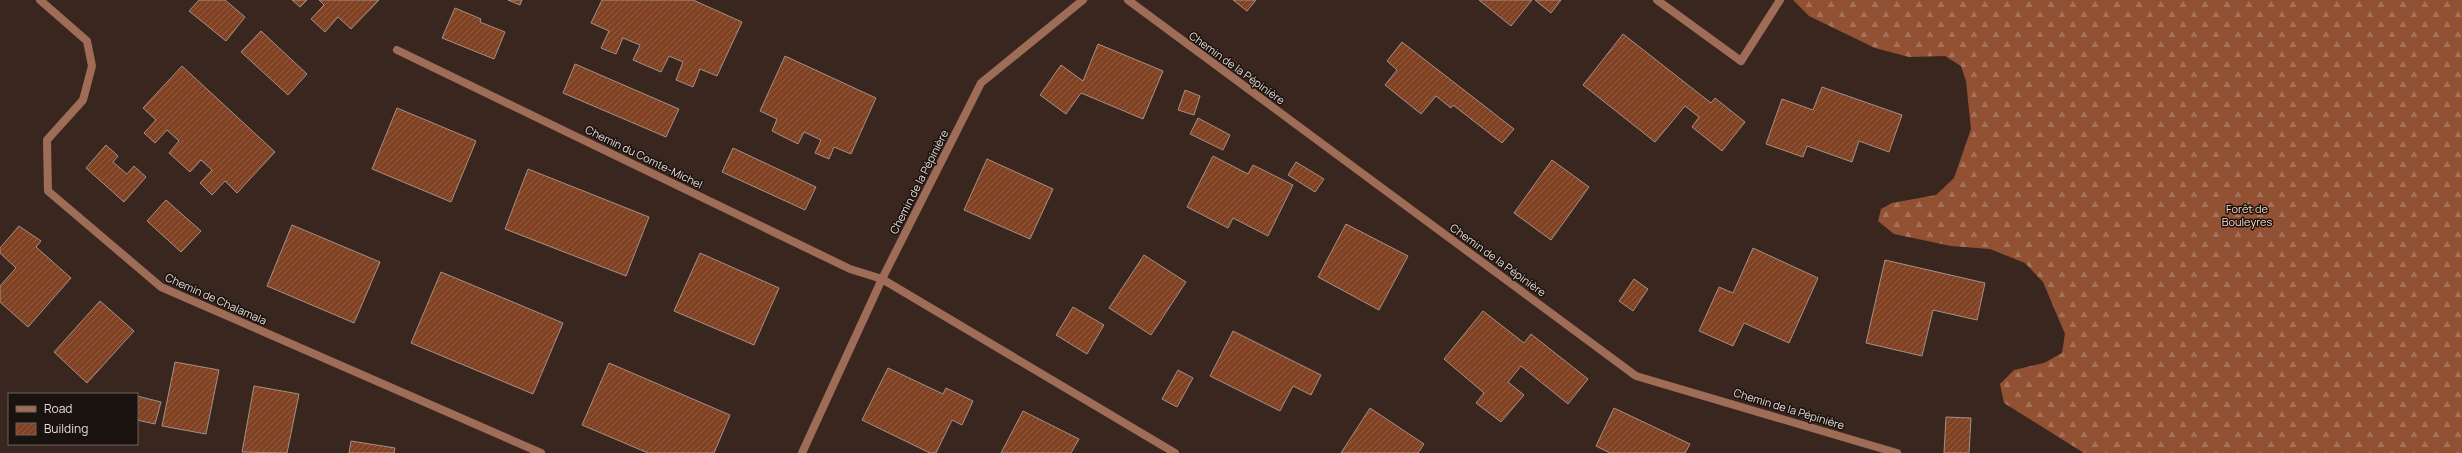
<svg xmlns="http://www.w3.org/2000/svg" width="2462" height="453" viewBox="0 0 2462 453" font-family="Manrope,sans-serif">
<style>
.forest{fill:url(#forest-firs)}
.building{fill:url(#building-hatch);stroke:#a68f85}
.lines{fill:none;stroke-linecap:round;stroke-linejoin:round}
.lane{stroke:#9e6c57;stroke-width:8}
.street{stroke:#9e6c57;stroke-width:8}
.labels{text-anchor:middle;stroke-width:3;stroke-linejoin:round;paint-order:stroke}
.street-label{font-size:11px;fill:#e8dbd6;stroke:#1a120e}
.park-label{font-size:11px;fill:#ffd7c5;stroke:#1a120e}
</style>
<defs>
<pattern id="forest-firs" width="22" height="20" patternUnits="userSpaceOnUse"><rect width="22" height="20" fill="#925133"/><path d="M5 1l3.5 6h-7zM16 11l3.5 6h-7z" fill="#a67259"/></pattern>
<pattern id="building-hatch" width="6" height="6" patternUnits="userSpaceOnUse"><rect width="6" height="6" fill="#814224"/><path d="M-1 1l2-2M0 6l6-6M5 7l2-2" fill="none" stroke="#935d43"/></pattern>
</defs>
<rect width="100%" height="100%" fill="#39271f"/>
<!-- forest -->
<path class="forest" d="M 1793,0 L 2462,0 L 2462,453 L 2084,453 L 2004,403 L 2000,384 L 2014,370 L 2044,363 L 2062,353 L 2065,334 L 2043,282 L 2025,263 L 1990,249 L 1951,246 L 1894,234 L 1878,221 L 1881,209 L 1892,203 L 1936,195 L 1954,178 L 1971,129 L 1966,81 L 1961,66 L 1945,56 L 1909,57 L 1875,48 L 1809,16 Z"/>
<!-- building -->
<path class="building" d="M 199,0 L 225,0 L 245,17 L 226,41 L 189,11 Z
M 292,0 L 307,0 L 300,7 Z
M 319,0 L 379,0 L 351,29 L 338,17 L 325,32 L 311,19 L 324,5 Z
M 508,0 L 522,0 L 520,5 Z
M 602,0 L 693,0 L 742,22 L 717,76 L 700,69 L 693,87 L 676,80 L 683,62 L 669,56 L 661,72 L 633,60 L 640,45 L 623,38 L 616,54 L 601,48 L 609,31 L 591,23 Z
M 1233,0 L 1256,0 L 1247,11 Z
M 1479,0 L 1532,0 L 1511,26 Z
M 1535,0 L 1561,0 L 1551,13 Z
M 455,8 L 481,19 L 480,22 L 505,32 L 494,59 L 442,38 Z
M 261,31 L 307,74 L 288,95 L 241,52 Z
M 1623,34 L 1711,103 L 1715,98 L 1745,122 L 1722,151 L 1692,127 L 1699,117 L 1685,106 L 1655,142 L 1583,85 Z
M 1402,42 L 1514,129 L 1502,143 L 1453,105 L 1451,108 L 1436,96 L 1421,114 L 1385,85 L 1397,70 L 1387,61 Z
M 1098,44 L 1163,71 L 1143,119 L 1081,93 L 1066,114 L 1040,95 L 1061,65 L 1083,81 Z
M 785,56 L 876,98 L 851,154 L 834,147 L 829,159 L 815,153 L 821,140 L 804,132 L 798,144 L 772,131 L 777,119 L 760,111 Z
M 575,64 L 679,109 L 666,137 L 563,93 Z
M 182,66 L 275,152 L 237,193 L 225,181 L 212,195 L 200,183 L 212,170 L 201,160 L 190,172 L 169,153 L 179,141 L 167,130 L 155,143 L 144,133 L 156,120 L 143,108 Z
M 1822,87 L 1902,115 L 1889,152 L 1859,141 L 1852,162 L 1807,146 L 1803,157 L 1766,144 L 1782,99 L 1813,110 Z
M 1185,90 L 1200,96 L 1194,115 L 1178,110 Z
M 397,108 L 476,141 L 451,202 L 372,169 Z
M 1198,118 L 1230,135 L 1223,150 L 1190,134 Z
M 106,145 L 118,156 L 113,162 L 127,174 L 134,166 L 146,177 L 124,202 L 86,168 Z
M 733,148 L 816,187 L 805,210 L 722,172 Z
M 1213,156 L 1248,174 L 1253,165 L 1293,185 L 1268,236 L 1233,218 L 1228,228 L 1187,207 Z
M 987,159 L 1053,189 L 1030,239 L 964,210 Z
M 1552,160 L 1589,187 L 1551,240 L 1514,213 Z
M 1296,162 L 1324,179 L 1315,192 L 1288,175 Z
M 528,169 L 649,217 L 626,276 L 505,229 Z
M 166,200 L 201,231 L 181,252 L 147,221 Z
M 1346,224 L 1408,256 L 1379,310 L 1318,277 Z
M 292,225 L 380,262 L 354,323 L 267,286 Z
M 19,226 L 41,241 L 36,247 L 71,278 L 28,327 L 0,302 L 0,286 L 16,268 L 0,253 L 0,248 Z
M 1753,248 L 1818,278 L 1789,343 L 1744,323 L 1733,346 L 1699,331 L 1719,287 L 1733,293 Z
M 700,253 L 779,288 L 754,345 L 674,311 Z
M 1144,255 L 1186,282 L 1151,335 L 1109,308 Z
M 1885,260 L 1985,283 L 1977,320 L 1933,310 L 1922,356 L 1866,343 Z
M 441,272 L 563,323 L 533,394 L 411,343 Z
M 1634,279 L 1648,289 L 1633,311 L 1619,301 Z
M 100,301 L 134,331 L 87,383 L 54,352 Z
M 1073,307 L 1104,325 L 1087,354 L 1056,335 Z
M 1483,311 L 1524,343 L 1531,334 L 1588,379 L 1568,404 L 1521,366 L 1508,382 L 1524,395 L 1501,422 L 1476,403 L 1484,393 L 1444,359 Z
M 1233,331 L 1321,375 L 1311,395 L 1293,386 L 1280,411 L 1210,376 Z
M 175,362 L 219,370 L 206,434 L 162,426 Z
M 609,363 L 730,415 L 714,453 L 648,453 L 582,425 Z
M 888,368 L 943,394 L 946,388 L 973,401 L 962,425 L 952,420 L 936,453 L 930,453 L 862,420 Z
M 1178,370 L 1193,378 L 1177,407 L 1162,399 Z
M 254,386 L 299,394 L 287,453 L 242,452 Z
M 137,396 L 161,402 L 155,424 L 137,420 Z
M 1370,408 L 1424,444 L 1418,453 L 1341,453 Z
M 1614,408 L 1690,444 L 1685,453 L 1610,453 L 1596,446 Z
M 1023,411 L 1079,439 L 1071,453 L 1001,453 Z
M 1946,417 L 1971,418 L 1969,453 L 1944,453 Z
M 351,441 L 395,448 L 394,453 L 349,453 Z"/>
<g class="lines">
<!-- lane -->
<path class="lane" d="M 1741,61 L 1780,0"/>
<!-- street -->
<path class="street" d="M 40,0 L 87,41 L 92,66 L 83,100 L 47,140 L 48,191 L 161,287 L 541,453
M 1128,0 L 1636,376 L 1897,453
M 1657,0 L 1741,61
M 397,50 L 850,269 L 882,279 L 1175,453
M 802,453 L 882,279 L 981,83 L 1083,0"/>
</g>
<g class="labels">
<!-- street labels -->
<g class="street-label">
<text transform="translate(1237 68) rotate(36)" y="4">Chemin de la Pépinière</text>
<text transform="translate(644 157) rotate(26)" y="4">Chemin du Comte-Michel</text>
<text transform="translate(919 182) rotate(-63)" y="4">Chemin de la Pépinière</text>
<text transform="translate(1498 260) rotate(36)" y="4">Chemin de la Pépinière</text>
<text transform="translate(216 299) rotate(24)" y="4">Chemin de Chalamala</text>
<text transform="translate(1789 409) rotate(17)" y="4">Chemin de la Pépinière</text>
</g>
<!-- park labels -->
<g class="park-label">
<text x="2247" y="213">Forêt de<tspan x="2247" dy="13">Bouleyres</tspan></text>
</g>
</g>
<!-- legend -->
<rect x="8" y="393" width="130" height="52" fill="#1a120e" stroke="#6c625e"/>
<rect x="16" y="406" width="20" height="6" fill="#9e6c57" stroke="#6c625e"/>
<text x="44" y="413" font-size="12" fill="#e8dbd6">Road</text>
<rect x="16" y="423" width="20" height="12" fill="url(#building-hatch)" stroke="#6c625e"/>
<text x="44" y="433" font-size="12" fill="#e8dbd6">Building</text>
</svg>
